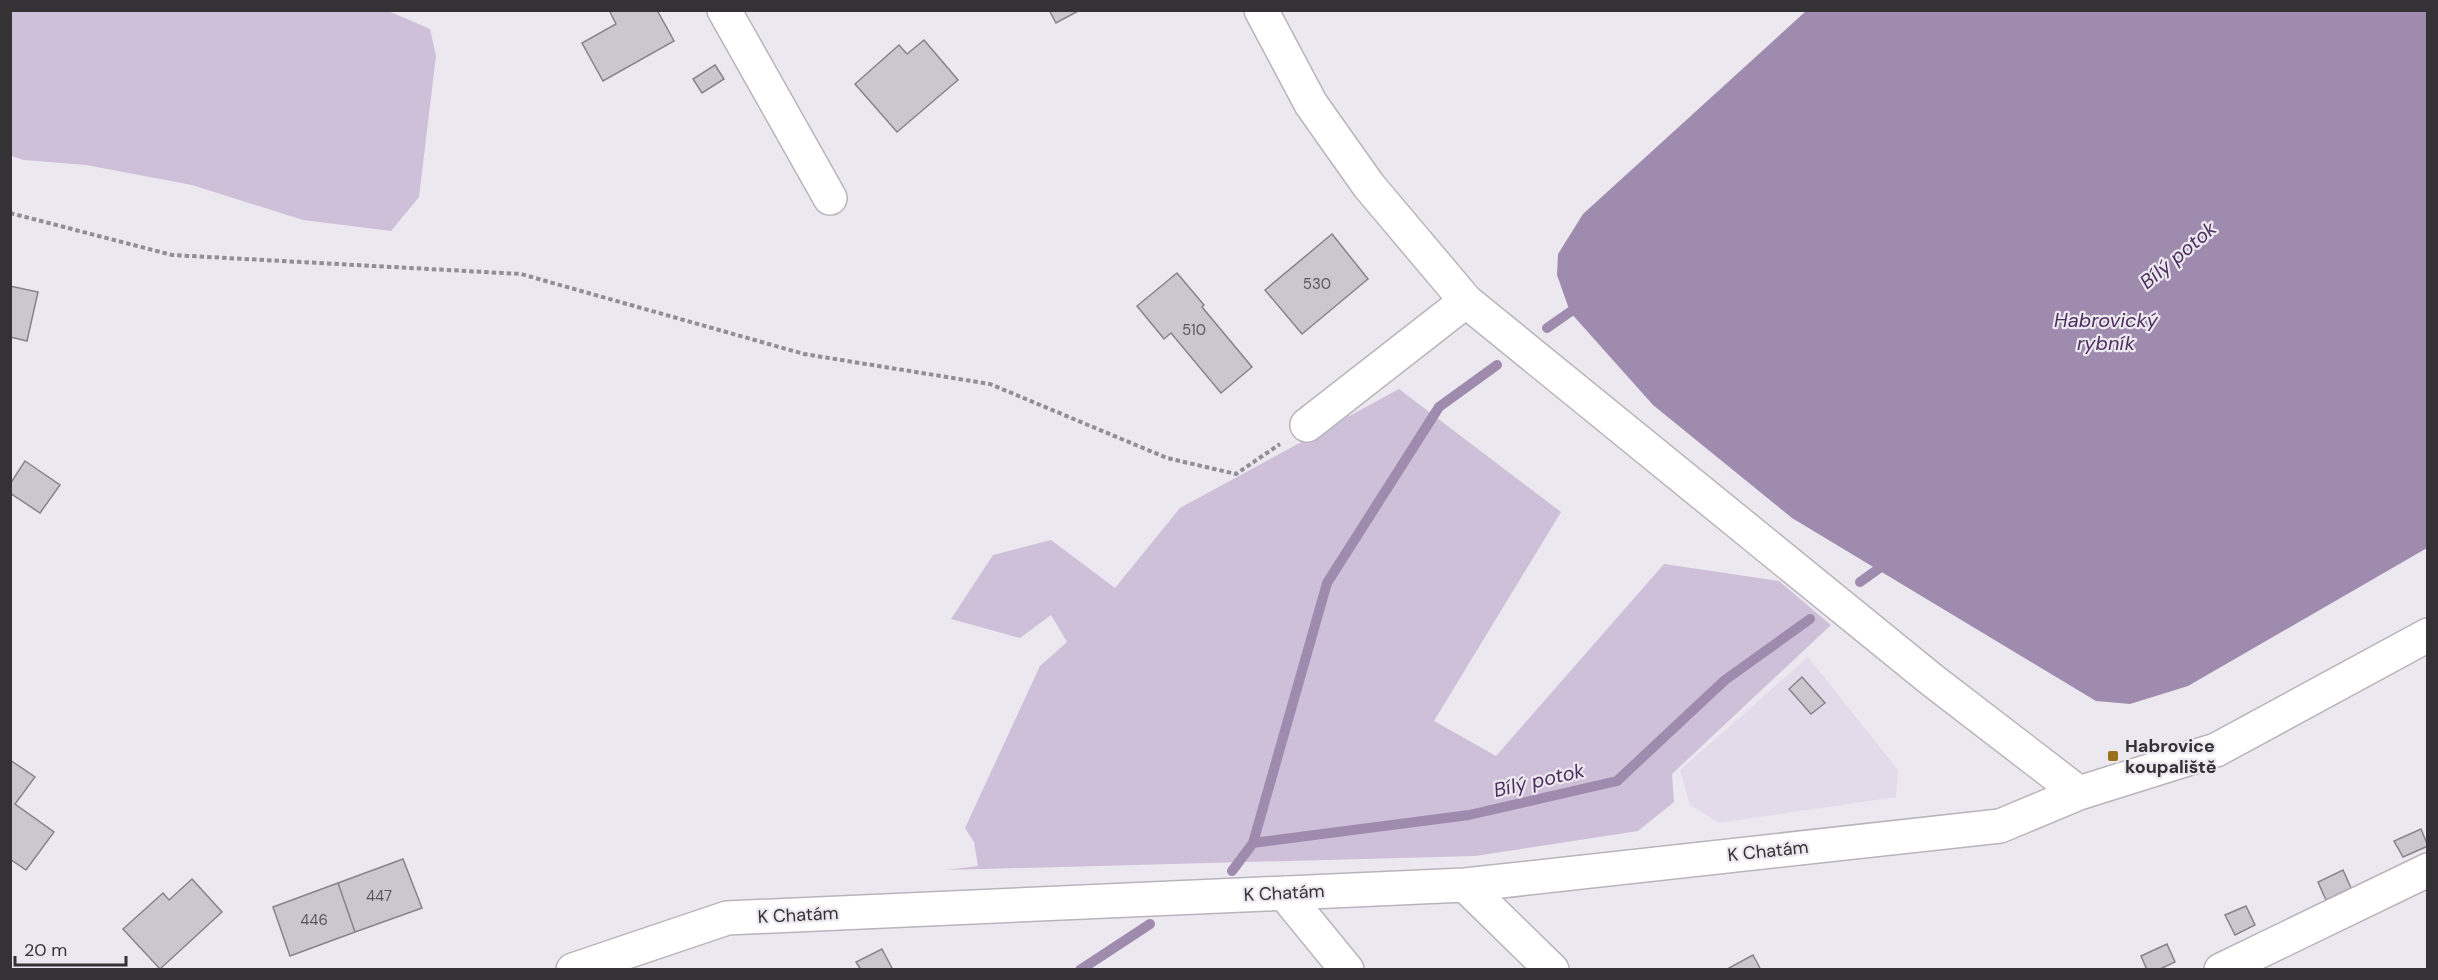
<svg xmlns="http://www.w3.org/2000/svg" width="2438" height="980" viewBox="0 0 2438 980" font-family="'DM Sans',sans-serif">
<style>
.built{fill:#e3dbea}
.green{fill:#cfc0d9}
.water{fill:#9f8bae}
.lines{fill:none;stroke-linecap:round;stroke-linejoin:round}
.stream{stroke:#9f8bae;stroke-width:10}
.building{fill:#ccc7cf;stroke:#87838a;stroke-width:1.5}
.minor-casing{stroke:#b8b4bb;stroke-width:36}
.path{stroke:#918e94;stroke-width:4;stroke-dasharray:4.5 3;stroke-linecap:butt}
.minor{stroke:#fff;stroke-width:33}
.poi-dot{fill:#9a711e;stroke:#ece8f0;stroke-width:2}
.labels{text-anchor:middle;stroke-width:4.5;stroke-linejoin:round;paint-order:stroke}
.number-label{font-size:15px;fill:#5a575c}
.poi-label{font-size:18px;font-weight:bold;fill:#343235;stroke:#ece8f0;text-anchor:start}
.street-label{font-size:18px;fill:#343235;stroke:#ece8f0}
.water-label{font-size:20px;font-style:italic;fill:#4d2f5f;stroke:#ece8f0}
</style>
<rect width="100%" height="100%" fill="#ece8f0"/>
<!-- built -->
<path class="built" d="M 1808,657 L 1898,770 L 1896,797 L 1719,823 L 1690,805 L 1680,770 Z"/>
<!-- green -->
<path class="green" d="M 386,10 L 430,29 L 436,56 L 419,197 L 391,231 L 303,220 L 192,185 L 86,165 L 24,160 L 11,156 L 11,11 Z
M 1399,389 L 1561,512 L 1434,721 L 1496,756 L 1664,564 L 1779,581 L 1831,625 L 1672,774 L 1674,802 L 1638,831 L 1475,856 L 946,870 L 978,866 L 974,842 L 965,828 L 1040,666 L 1067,642 L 1051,615 L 1020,638 L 951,619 L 993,555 L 1051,540 L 1115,588 L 1180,508 Z"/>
<!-- water -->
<path class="water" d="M 1806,11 L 2427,11 L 2427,548 L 2188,686 L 2130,704 L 2096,701 L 1792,518 L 1653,405 L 1570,312 L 1557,275 L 1558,254 L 1583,214 Z"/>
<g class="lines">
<!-- stream -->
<path class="stream" d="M 1547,328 L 1570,312
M 1860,582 L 1888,562
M 1253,843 L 1327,583 L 1439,407 L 1497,365
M 1232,871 L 1253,843 L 1469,815 L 1617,781 L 1725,680 L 1810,619
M 1080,970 L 1150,924"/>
</g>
<!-- building -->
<path class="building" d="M 609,10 L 657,10 L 674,41 L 603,81 L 582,43 L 616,24 Z
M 1049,10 L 1080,10 L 1056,23 Z
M 924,40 L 958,80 L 897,132 L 855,84 L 899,45 L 907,54 Z
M 715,65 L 724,79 L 702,93 L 693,79 Z
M 1332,234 L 1368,279 L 1302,334 L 1265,290 Z
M 1177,273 L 1204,305 L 1202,307 L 1252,367 L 1221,393 L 1171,333 L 1164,339 L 1137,306 Z
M 10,286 L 38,292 L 27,341 L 10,337 Z
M 25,461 L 60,485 L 40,513 L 10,493 L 10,484 Z
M 1802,677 L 1825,703 L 1811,714 L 1789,689 Z
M 10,760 L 35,777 L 15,804 L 54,832 L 26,870 L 10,859 Z
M 2421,829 L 2428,846 L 2403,857 L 2394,841 Z
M 403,859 L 422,908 L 355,932 L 338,883 Z
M 2343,870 L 2351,888 L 2326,900 L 2318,882 Z
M 192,879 L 222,912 L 160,969 L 123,929 L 163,893 L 169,900 Z
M 338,883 L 355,932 L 290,956 L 273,907 Z
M 2246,906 L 2255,925 L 2235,935 L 2225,915 Z
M 2167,944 L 2175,962 L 2158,970 L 2147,970 L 2141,956 Z
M 882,949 L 893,970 L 861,970 L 856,962 Z
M 1753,955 L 1761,970 L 1729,970 L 1729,968 Z"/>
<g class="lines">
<!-- minor casing -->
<g class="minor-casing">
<path id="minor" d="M 724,10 L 830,198
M 1261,10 L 1311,104 L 1369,186 L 1466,301
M 1307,425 L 1466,301 L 1932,680 L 2079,793
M 1465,885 L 1552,970
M 1284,893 L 1347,970
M 573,970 L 727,918 L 1465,885 L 2000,826 L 2079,793 L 2216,750 L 2428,635
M 2221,970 L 2428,870"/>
</g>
<!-- path -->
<path class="path" d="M 10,213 L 172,255 L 521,274 L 804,354 L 990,384 L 1167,458 L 1236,474 L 1280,444"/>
<!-- minor -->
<use href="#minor" class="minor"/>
</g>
<!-- markers -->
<rect class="poi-dot" x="2107" y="750" width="12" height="12" rx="3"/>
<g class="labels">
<!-- number labels -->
<g class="number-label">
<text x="1317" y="289">530</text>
<text x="1194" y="335">510</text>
<text x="379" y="901">447</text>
<text x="314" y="925">446</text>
</g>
<!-- poi labels -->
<g class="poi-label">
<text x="2125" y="752">Habrovice<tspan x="2125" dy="21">koupaliště</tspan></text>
</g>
<!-- street labels -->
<g class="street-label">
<text transform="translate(1768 851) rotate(-6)" y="6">K Chatám</text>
<text transform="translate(1284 893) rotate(-3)" y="6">K Chatám</text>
<text transform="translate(798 915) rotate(-3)" y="6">K Chatám</text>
</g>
<!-- water labels -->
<g class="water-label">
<text transform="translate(2178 255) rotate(-40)" y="7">Bílý potok</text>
<text x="2106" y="327">Habrovický<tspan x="2106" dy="23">rybník</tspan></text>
<text transform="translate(1539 780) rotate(-13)" y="7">Bílý potok</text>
</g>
</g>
<!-- border -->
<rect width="2438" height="980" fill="none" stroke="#343235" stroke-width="24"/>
<!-- scale -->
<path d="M15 956v9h111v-9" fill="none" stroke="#343235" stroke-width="3"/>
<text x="24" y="956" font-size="18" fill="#343235" stroke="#ece8f0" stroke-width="4.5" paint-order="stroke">20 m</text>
</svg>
